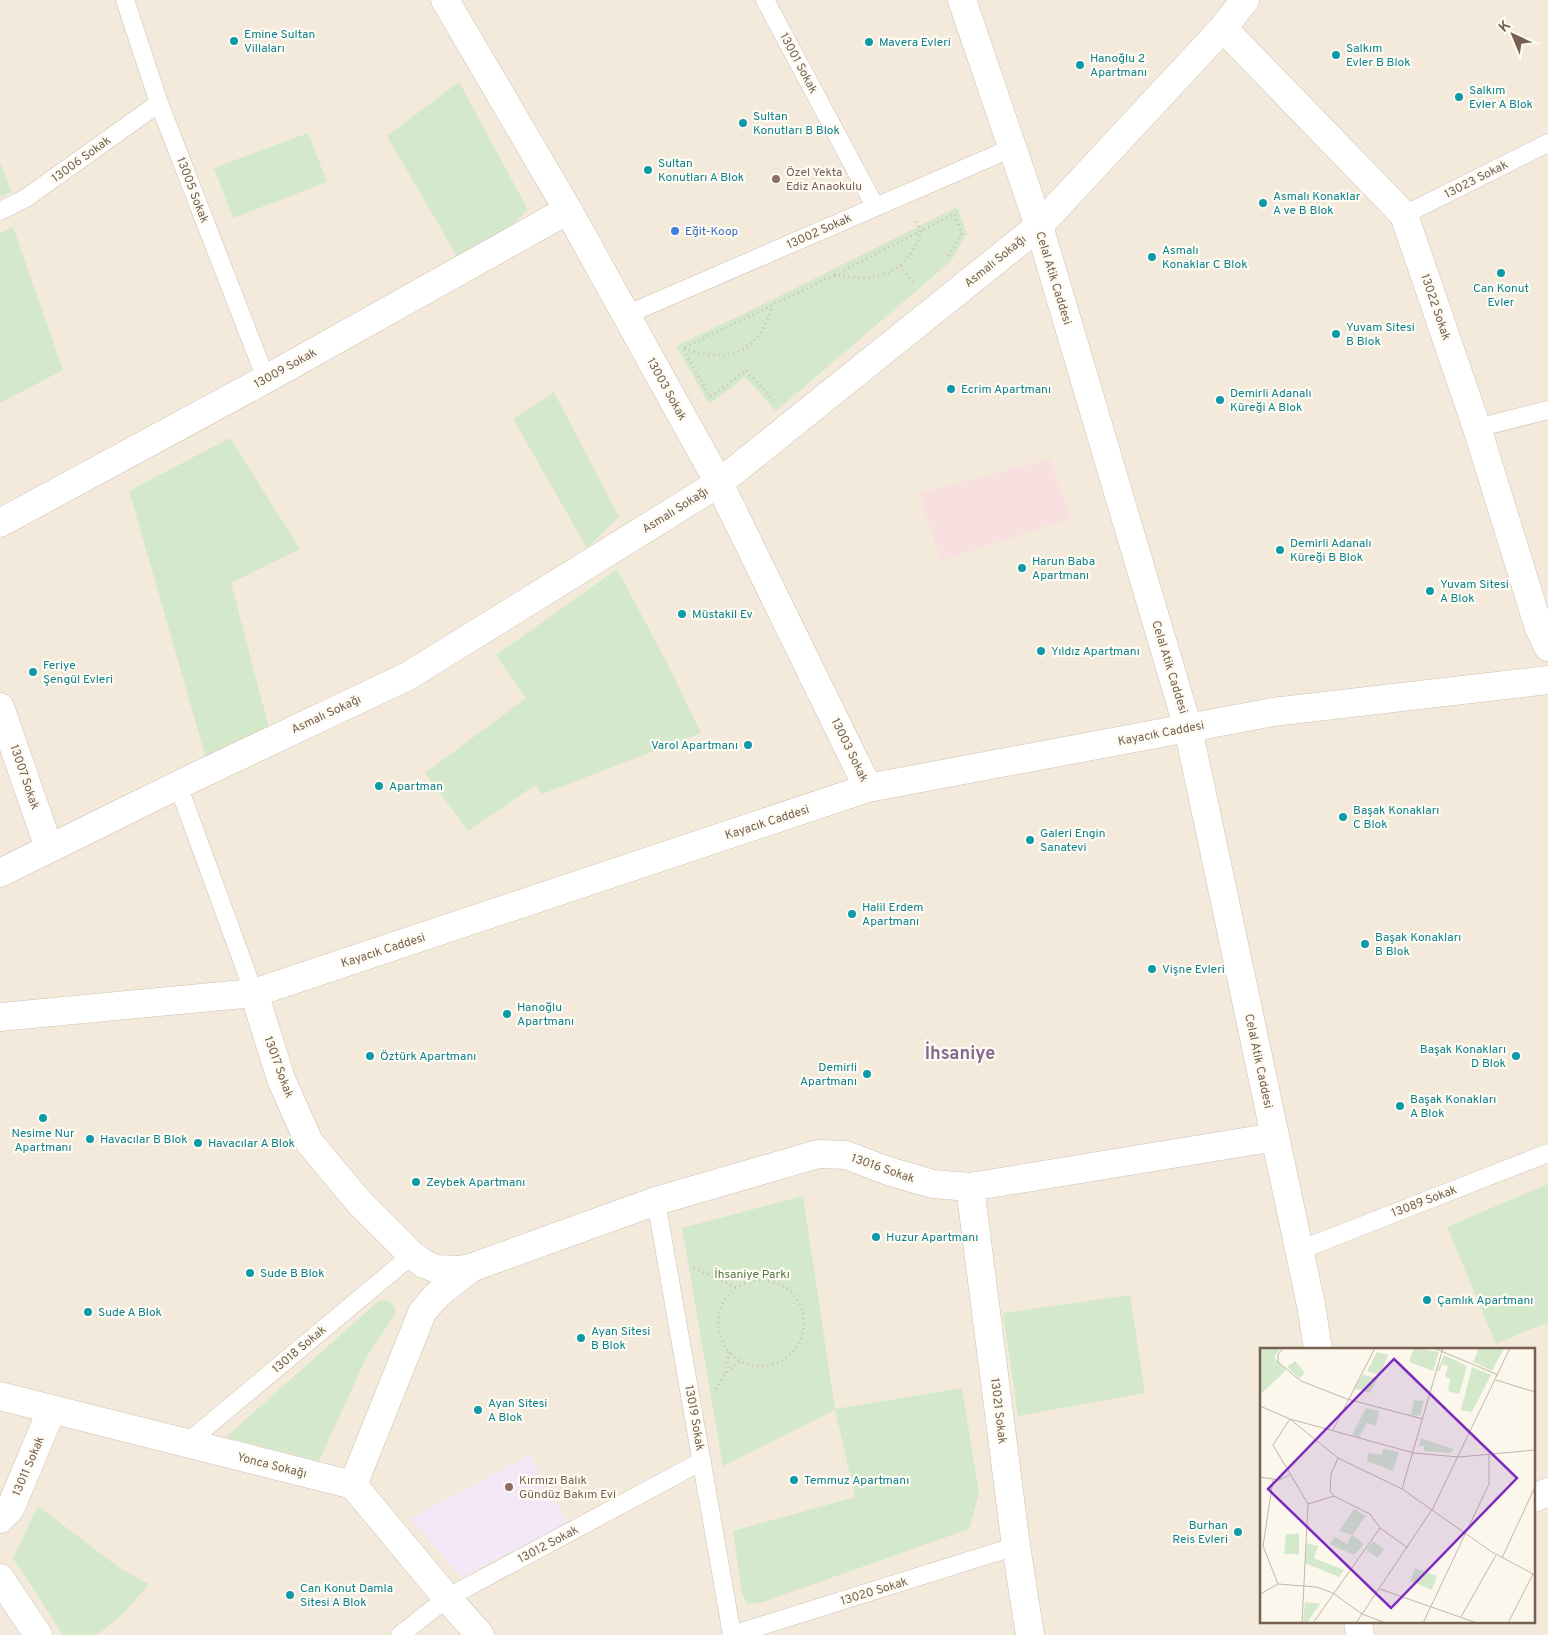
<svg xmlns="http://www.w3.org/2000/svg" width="1548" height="1635" viewBox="0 0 1548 1635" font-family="Overpass,sans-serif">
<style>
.residential{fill:#f3eadb;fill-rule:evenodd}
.education{fill:#f4e8f8}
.medical{fill:#f9e0e0}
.green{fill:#d4e9cb}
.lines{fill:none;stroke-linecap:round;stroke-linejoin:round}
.service-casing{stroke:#cdc0b2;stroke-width:19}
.minor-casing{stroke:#cdc0b2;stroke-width:29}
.tertiary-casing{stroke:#cdc0b2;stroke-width:29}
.secondary-casing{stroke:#d0c1b0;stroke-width:29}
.path{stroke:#d4bea8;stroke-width:3;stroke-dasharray:1 4;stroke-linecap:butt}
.service{stroke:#fff;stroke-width:18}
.minor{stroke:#fff;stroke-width:28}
.tertiary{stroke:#fff;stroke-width:28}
.secondary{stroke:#fff;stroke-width:28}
.culture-dot{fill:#0f9aa8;stroke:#fefbf2;stroke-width:2}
.education-dot{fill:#8d6e63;stroke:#fefbf2;stroke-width:2}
.shop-dot{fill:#3f7fe0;stroke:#fefbf2;stroke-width:2}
.labels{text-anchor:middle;stroke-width:4.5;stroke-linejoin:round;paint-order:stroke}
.culture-label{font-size:12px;fill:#0d838f;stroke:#fefbf2;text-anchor:start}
.street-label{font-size:12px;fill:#766150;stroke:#fefbf2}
.education-label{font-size:12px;fill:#785e54;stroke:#fefbf2;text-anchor:start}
.shop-label{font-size:12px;fill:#366cbe;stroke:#fefbf2;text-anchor:start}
.park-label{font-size:12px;fill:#527a48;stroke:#fefbf2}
.district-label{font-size:18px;font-weight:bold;fill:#876890;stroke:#fefbf2}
.inset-road{fill:none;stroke:#c2b6a9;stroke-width:1}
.view{fill:#7b2cbf;fill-opacity:0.15;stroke:#7b2cbf;stroke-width:2.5}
.inset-edge{fill:none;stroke:#766150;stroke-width:2.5}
</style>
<rect width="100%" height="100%" fill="#fbf7ec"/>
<!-- residential -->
<path class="residential" d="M 0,0 L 1548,0 L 1548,1635 L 0,1635 ZM 1262,1349 L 1534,1349 L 1534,1621 L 1262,1621 Z"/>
<!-- education -->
<path class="education" d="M 530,1455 L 567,1522 L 461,1578 L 411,1518 Z"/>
<!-- medical -->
<path class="medical" d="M 1050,459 L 1071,518 L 941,561 L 919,493 Z"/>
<!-- green -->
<path class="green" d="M 459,82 L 528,210 L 503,234 L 458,258 L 387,136 Z
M 308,133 L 327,182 L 233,218 L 214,168 Z
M 0,163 L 12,192 L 0,197 Z
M 957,207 L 967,233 L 951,261 L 776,411 L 745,377 L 709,404 L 676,346 L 770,301 Z
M 13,227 L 63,370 L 0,403 L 0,233 Z
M 554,392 L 619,517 L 587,548 L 513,419 Z
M 230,438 L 300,549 L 231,583 L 269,728 L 206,758 L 129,491 Z
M 617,569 L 668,665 L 701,733 L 542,794 L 535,785 L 468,831 L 425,773 L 526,698 L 496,655 Z
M 1548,1184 L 1548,1322 L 1496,1344 L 1447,1227 Z
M 803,1196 L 835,1409 L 962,1388 L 979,1493 L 969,1529 L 763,1602 L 748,1604 L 742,1593 L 733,1531 L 855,1497 L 835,1410 L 723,1466 L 682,1228 Z
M 1130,1295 L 1145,1393 L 1018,1416 L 1003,1313 Z
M 385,1300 C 391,1301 394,1305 396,1311 L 394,1316 L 367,1356 L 319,1461 L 226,1437 L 374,1305 L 379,1301 Z
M 38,1506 L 121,1569 L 149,1584 L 124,1613 L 97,1635 L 63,1635 L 13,1558 Z"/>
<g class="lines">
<!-- service casing -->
<g class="service-casing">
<path id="service" d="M 125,0 L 159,103 L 266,379
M 765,0 L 875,206
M 0,211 L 26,198 L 159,103
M 1404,215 L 1548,143
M 626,315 L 1012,148
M 1477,428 L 1548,410
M 178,785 L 254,993
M 656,1201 L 732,1635
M 1300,1250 L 1548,1153
M 187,1443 L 412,1255
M 400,1635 L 447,1598 L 702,1461
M 732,1635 L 1016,1546"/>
</g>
<!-- minor casing -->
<g class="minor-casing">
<path id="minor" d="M 445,0 L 568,210 L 719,483 L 868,788
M 1223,28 L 1404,215 L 1477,428 L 1539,628 L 1548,647
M 0,523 L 266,379 L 568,210
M 0,707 L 49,848
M 0,873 L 178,785 L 408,676 L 719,483 L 1039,226 L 1223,28 L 1245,0
M 254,993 L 281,1079 L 309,1142 L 359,1202 L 412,1255 L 424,1264 L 437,1269 L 462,1270 L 473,1267 L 656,1201 L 818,1154 L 846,1155 L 888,1171 L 933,1184 L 970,1187 L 1275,1137
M 970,1187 L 1016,1546 L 1030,1635
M 0,1396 L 353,1485 L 447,1598 L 480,1635
M 353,1485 L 422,1313 C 436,1293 454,1281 473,1267
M 1534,1498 L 1548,1492
M 0,1519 L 10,1509 L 52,1409
M 0,1578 L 38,1635"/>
</g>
<!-- tertiary casing -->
<g class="tertiary-casing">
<path id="tertiary" d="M 962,0 L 1039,226 L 1188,728 L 1311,1305 L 1318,1349
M 1358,1621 L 1360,1635"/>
</g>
<!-- secondary casing -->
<g class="secondary-casing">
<path id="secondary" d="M 0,1017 L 254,993 L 868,788 L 1273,712 L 1548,680"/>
</g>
<!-- path -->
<path class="path" d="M 900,266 L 916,285
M 835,275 L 954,214 L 962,233 L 947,258
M 684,349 C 693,350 702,355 711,355 C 745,358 764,337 772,306
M 774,401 L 746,370 L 710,397 L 683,348 L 835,275 L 863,278 L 875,277 L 887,273 L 900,266 L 910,255 L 917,243 L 921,231 L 915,218
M 694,1268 L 738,1288
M718 1323a43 43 0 1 1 86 0a43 43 0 1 1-86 0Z
M 725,1373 L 729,1352
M 716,1389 L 725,1374 L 740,1360"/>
<!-- service -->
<use href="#service" class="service"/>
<!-- minor -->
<use href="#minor" class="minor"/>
<!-- tertiary -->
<use href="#tertiary" class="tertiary"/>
<!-- secondary -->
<use href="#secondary" class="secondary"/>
</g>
<!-- markers -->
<g class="culture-dot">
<circle cx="234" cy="41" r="5"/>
<circle cx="869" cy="42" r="5"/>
<circle cx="1336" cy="55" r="5"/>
<circle cx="1080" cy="65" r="5"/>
<circle cx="1459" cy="97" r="5"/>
<circle cx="743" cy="123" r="5"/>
<circle cx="648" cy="170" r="5"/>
<circle cx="1263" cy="203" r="5"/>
<circle cx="1152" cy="257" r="5"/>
<circle cx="1501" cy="273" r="5"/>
<circle cx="1336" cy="334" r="5"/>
<circle cx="951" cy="389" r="5"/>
<circle cx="1220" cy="400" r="5"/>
<circle cx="1280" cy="550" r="5"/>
<circle cx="1022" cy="568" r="5"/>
<circle cx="1430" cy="591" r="5"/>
<circle cx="682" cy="614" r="5"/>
<circle cx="1041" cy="651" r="5"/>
<circle cx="33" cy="672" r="5"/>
<circle cx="748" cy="745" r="5"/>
<circle cx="379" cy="786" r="5"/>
<circle cx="1343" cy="817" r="5"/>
<circle cx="1030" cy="840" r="5"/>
<circle cx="852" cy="914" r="5"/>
<circle cx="1365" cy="944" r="5"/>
<circle cx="1152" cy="969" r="5"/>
<circle cx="507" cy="1014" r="5"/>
<circle cx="370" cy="1056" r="5"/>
<circle cx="1516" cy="1056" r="5"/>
<circle cx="867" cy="1074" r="5"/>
<circle cx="1400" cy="1106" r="5"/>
<circle cx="43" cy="1118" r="5"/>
<circle cx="90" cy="1139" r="5"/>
<circle cx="198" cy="1143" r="5"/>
<circle cx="416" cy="1182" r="5"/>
<circle cx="876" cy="1237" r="5"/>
<circle cx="250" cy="1273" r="5"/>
<circle cx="1427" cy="1300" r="5"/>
<circle cx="88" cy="1312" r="5"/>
<circle cx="581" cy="1338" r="5"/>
<circle cx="478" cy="1410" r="5"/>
<circle cx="794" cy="1480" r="5"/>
<circle cx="1238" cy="1532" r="5"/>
<circle cx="290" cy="1595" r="5"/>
</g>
<g class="education-dot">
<circle cx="776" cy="179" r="5"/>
<circle cx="509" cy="1487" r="5"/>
</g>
<circle class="shop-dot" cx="675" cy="231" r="5"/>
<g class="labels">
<!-- culture labels -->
<g class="culture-label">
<text x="244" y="38">Emine Sultan<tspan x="244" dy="14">Villaları</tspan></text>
<text x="879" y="46">Mavera Evleri</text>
<text x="1346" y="52">Salkım<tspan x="1346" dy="14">Evler B Blok</tspan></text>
<text x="1090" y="62">Hanoğlu 2<tspan x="1090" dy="14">Apartmanı</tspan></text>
<text x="1469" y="94">Salkım<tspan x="1469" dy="14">Evler A Blok</tspan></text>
<text x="753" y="120">Sultan<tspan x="753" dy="14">Konutları B Blok</tspan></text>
<text x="658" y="167">Sultan<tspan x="658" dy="14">Konutları A Blok</tspan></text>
<text x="1273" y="200">Asmalı Konaklar<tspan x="1273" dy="14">A ve B Blok</tspan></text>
<text x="1162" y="254">Asmalı<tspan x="1162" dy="14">Konaklar C Blok</tspan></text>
<text x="1501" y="292" text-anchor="middle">Can Konut<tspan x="1501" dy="14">Evler</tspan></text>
<text x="1346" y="331">Yuvam Sitesi<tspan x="1346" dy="14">B Blok</tspan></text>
<text x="961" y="393">Ecrim Apartmanı</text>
<text x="1230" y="397">Demirli Adanalı<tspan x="1230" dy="14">Küreği A Blok</tspan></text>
<text x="1290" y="547">Demirli Adanalı<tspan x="1290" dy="14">Küreği B Blok</tspan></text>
<text x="1032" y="565">Harun Baba<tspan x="1032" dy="14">Apartmanı</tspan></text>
<text x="1440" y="588">Yuvam Sitesi<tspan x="1440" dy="14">A Blok</tspan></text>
<text x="692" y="618">Müstakil Ev</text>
<text x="1051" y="655">Yıldız Apartmanı</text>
<text x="43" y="669">Feriye<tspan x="43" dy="14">Şengül Evleri</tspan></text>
<text x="738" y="749" text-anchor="end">Varol Apartmanı</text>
<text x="389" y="790">Apartman</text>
<text x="1353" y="814">Başak Konakları<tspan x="1353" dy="14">C Blok</tspan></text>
<text x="1040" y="837">Galeri Engin<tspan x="1040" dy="14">Sanatevi</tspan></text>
<text x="862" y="911">Halil Erdem<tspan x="862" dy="14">Apartmanı</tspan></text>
<text x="1375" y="941">Başak Konakları<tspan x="1375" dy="14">B Blok</tspan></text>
<text x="1162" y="973">Vişne Evleri</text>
<text x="517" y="1011">Hanoğlu<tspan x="517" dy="14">Apartmanı</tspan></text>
<text x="1506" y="1053" text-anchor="end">Başak Konakları<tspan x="1506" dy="14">D Blok</tspan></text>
<text x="380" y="1060">Öztürk Apartmanı</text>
<text x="857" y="1071" text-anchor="end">Demirli<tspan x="857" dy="14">Apartmanı</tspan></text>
<text x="1410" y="1103">Başak Konakları<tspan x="1410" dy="14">A Blok</tspan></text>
<text x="43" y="1137" text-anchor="middle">Nesime Nur<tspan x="43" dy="14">Apartmanı</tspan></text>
<text x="100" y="1143">Havacılar B Blok</text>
<text x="208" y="1147">Havacılar A Blok</text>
<text x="426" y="1186">Zeybek Apartmanı</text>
<text x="886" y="1241">Huzur Apartmanı</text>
<text x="260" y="1277">Sude B Blok</text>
<text x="1437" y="1304">Çamlık Apartmanı</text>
<text x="98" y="1316">Sude A Blok</text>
<text x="591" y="1335">Ayan Sitesi<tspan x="591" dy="14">B Blok</tspan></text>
<text x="488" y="1407">Ayan Sitesi<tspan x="488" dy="14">A Blok</tspan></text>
<text x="804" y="1484">Temmuz Apartmanı</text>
<text x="1228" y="1529" text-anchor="end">Burhan<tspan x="1228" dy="14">Reis Evleri</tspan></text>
<text x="300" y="1592">Can Konut Damla<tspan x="300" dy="14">Sitesi A Blok</tspan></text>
</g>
<!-- street labels -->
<g class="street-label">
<text transform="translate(799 63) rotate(62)" y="4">13001 Sokak</text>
<text transform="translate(81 159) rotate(-36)" y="4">13006 Sokak</text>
<text transform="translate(1476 179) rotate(-27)" y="4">13023 Sokak</text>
<text transform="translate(193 190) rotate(69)" y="4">13005 Sokak</text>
<text transform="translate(819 231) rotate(-24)" y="4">13002 Sokak</text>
<text transform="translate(995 261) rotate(-39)" y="4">Asmalı Sokağı</text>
<text transform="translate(1054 278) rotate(73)" y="4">Celal Atik Caddesi</text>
<text transform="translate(1436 307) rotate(71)" y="4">13022 Sokak</text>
<text transform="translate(285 368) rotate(-29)" y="4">13009 Sokak</text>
<text transform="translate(667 389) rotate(61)" y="4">13003 Sokak</text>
<text transform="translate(675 510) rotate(-32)" y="4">Asmalı Sokağı</text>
<text transform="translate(1170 667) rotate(73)" y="4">Celal Atik Caddesi</text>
<text transform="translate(326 714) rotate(-25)" y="4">Asmalı Sokağı</text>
<text transform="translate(1161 733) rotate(-11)" y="4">Kayacık Caddesi</text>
<text transform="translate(850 750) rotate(64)" y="4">13003 Sokak</text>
<text transform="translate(25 777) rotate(71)" y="4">13007 Sokak</text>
<text transform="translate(767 822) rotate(-18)" y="4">Kayacık Caddesi</text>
<text transform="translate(383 950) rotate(-18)" y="4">Kayacık Caddesi</text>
<text transform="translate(1259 1061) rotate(78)" y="4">Celal Atik Caddesi</text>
<text transform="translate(279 1067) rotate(70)" y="4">13017 Sokak</text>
<text transform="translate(883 1168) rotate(19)" y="4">13016 Sokak</text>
<text transform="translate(1424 1201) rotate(-21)" y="4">13089 Sokak</text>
<text transform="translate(299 1349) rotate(-40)" y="4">13018 Sokak</text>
<text transform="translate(999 1411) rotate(83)" y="4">13021 Sokak</text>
<text transform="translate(695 1418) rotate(80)" y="4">13019 Sokak</text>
<text transform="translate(272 1465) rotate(14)" y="4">Yonca Sokağı</text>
<text transform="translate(28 1466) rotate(-67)" y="4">13011 Sokak</text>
<text transform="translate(548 1544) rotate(-28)" y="4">13012 Sokak</text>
<text transform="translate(874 1591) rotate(-17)" y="4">13020 Sokak</text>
</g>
<!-- education labels -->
<g class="education-label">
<text x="786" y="176">Özel Yekta<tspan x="786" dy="14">Ediz Anaokulu</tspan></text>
<text x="519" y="1484">Kırmızı Balık<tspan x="519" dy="14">Gündüz Bakım Evi</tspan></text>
</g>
<!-- shop labels -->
<g class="shop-label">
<text x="685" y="235">Eğit-Koop</text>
</g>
<!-- park labels -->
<g class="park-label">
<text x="752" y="1278">İhsaniye Parkı</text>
</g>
<!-- district labels -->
<g class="district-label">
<text x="960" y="1059">İhsaniye</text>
</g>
</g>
<!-- overview -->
<g transform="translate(1260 1348)">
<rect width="275" height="275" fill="#fbf7ec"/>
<path d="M 0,0 L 20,0 L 14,9 L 26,22 L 0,47 ZM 154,0 L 179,4 L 173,23 L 149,14 ZM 219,0 L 244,0 L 232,23 L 213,14 ZM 117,4 L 128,7 L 120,27 L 107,23 ZM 184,7 L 207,18 L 199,46 L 188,43 L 190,31 L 185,28 L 188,18 L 182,16 L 180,23 L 177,23 ZM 35,13 L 45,25 L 39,30 L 27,19 ZM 212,19 L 231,27 L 212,64 L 201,62 ZM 103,27 L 118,30 L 110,45 L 94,40 ZM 154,52 L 164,53 L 160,68 L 151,67 ZM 106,60 L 119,63 L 116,78 L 107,75 L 99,90 L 92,87 ZM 161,90 L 172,94 L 194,101 L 190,105 L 164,103 L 164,98 L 159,98 ZM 123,101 L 139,104 L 133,123 L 107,113 L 108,105 L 122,107 ZM 94,161 L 106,168 L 92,187 L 104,196 L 94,207 L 70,196 L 75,189 L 87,196 L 92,187 L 79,183 ZM 26,186 L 39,186 L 39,206 L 24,206 ZM 113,193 L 124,201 L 118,210 L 106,202 ZM 47,195 L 58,198 L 54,210 L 84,222 L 79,229 L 45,215 ZM 155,220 L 177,228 L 172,242 L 150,233 ZM 45,254 L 60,256 L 47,275 L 43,275 Z" fill="#d4e9cb"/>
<path class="inset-road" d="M 23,0 L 18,6 L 18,14 L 41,33 L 87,51 L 163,71M 174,0 L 238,27M 236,32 L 275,44M 0,58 L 30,71 L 78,110 L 142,141 L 232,204 L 275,227M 73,82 L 115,0M 0,129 L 19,132 L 30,127M 13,132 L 3,198 L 18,236M 142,141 L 183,0M 74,148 L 70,143 L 71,126 L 78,110M 48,156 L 74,148 L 110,166 L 120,180 L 148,200M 242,210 L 275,139M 120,241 L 217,275M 0,246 L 18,236 L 56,239 L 73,245 L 102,266 L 126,275M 201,269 L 236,207M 42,275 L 48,156 L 13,97 L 30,71 L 154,105 L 199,109 L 275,102M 53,275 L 120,180M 96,275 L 173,160 L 250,0M 163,275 L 229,136 L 229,107M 248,275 L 273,226"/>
<path class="view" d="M 134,11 L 257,130 L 131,260 L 8,141 Z"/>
<rect width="275" height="275" class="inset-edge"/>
</g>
<!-- north arrow -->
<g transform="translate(1513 35) rotate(316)" stroke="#fefbf2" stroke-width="4" paint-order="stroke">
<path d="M0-4L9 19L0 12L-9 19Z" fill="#766150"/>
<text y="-8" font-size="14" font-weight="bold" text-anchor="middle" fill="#766150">K</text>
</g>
</svg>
